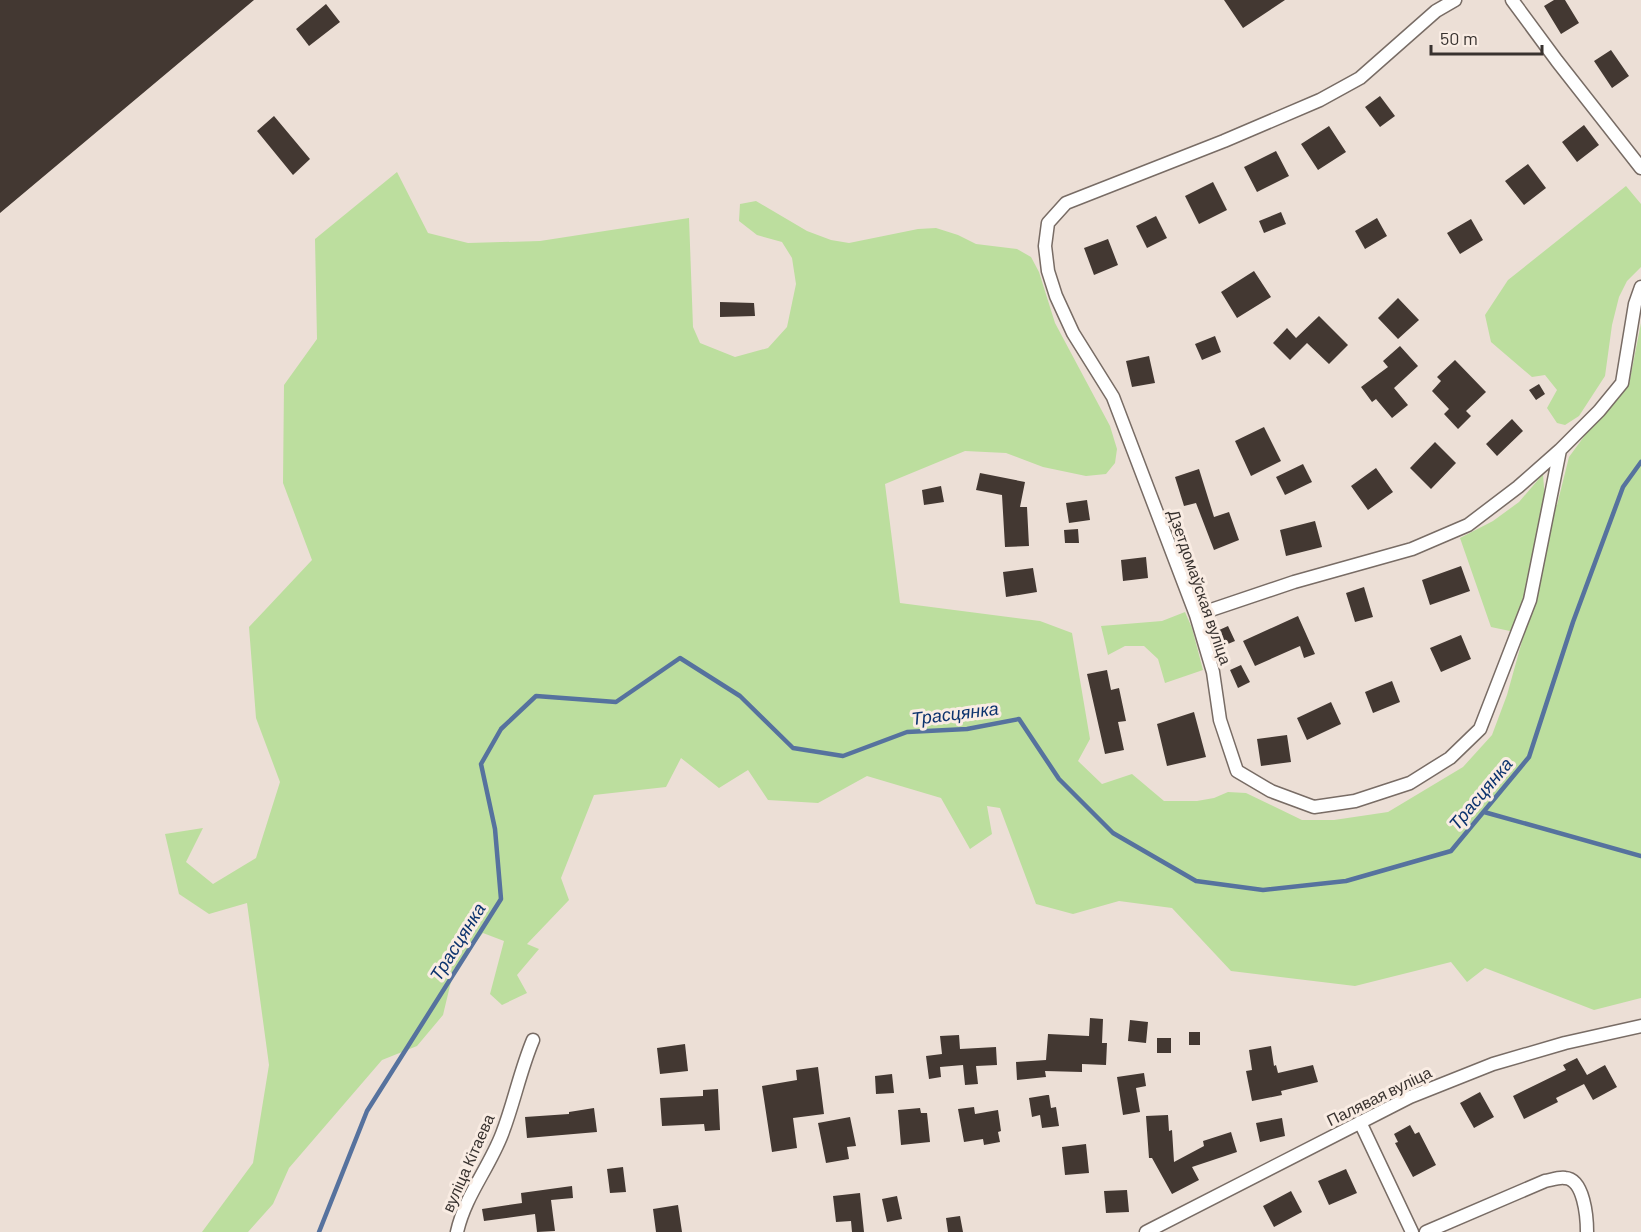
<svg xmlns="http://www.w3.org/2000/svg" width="1641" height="1232" viewBox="0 0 1641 1232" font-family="Barlow,sans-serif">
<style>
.green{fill:#bcde9e}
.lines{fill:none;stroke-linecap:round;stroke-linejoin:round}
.stream{stroke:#56729e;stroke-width:4.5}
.building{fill:#433832}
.minor-casing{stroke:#786c65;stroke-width:15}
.minor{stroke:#fff;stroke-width:12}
.labels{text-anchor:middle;stroke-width:6;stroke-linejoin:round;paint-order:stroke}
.street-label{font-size:16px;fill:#38322f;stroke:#f9ece3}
.water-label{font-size:18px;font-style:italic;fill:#0c336e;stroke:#f9ece3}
</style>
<rect width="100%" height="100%" fill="#ecdfd6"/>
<!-- green -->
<path class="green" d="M 397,172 L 428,233 L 468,243 L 540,241 L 689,218 L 693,327 L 700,343 L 735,357 L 768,348 L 787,327 L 796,284 L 792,258 L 782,242 L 757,235 L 739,221 L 740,204 L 756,201 L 807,231 L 831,240 L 849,243 L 918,229 L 936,228 L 958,235 L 976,244 L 1017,249 L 1031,257 L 1039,272 L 1055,323 L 1110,426 L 1117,449 L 1115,463 L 1106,474 L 1086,476 L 1043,467 L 1006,453 L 965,451 L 885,484 L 900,603 L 1040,621 L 1072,633 L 1090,739 L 1078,761 L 1102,784 L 1132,774 L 1164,801 L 1197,801 L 1214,798 L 1228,792 L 1246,793 L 1302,820 L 1334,820 L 1388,812 L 1463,767 L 1492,735 L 1507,695 L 1524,634 L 1491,627 L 1460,538 L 1493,521 L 1519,502 L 1543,474 L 1545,501 L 1557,505 L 1569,457 L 1591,427 L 1629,384 L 1641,323 L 1641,998 L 1594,1010 L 1485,968 L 1467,982 L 1451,962 L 1355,986 L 1231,971 L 1172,908 L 1119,901 L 1073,914 L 1036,904 L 1000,808 L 987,806 L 992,834 L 970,849 L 941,798 L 867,776 L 818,803 L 768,800 L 748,770 L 719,788 L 681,758 L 666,787 L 594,795 L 561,878 L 569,900 L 527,944 L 539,949 L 517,975 L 527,993 L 502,1005 L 490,994 L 504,941 L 483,933 L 454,969 L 443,1015 L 417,1046 L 382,1060 L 289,1168 L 273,1204 L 248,1232 L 202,1232 L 253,1163 L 269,1065 L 247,903 L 209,914 L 179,894 L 165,834 L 203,828 L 186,862 L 213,884 L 256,858 L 280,782 L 256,718 L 249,627 L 312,560 L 283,483 L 284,385 L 317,339 L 315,239 Z
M 1626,186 L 1641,204 L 1641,267 L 1627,281 L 1619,297 L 1612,325 L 1605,376 L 1579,416 L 1565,425 L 1557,423 L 1547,408 L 1557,390 L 1545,375 L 1532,377 L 1491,342 L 1485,315 L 1508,280 Z
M 1185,612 L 1192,628 L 1203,670 L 1165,683 L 1158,659 L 1144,646 L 1125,646 L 1108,655 L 1101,626 L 1162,621 Z"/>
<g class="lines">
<!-- stream -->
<path class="stream" d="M 1484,812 L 1641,856
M 319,1232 L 367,1111 L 501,899 L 495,829 L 481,764 L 501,729 L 536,696 L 616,702 L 680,658 L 740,696 L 793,748 L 843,756 L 907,732 L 967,729 L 1019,719 L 1059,779 L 1113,833 L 1196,881 L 1263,890 L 1346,881 L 1451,851 L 1529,757 L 1573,622 L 1623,487 L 1641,462"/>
</g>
<!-- building -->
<path class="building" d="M 0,0 L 254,0 L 0,213 Z
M 1224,0 L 1285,0 L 1243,28 Z
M 1554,0 L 1565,0 L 1579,23 L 1561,34 L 1544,6 Z
M 326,4 L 340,22 L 309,46 L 296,29 Z
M 1611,50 L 1629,76 L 1612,88 L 1594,61 Z
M 1380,96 L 1395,116 L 1380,127 L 1365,107 Z
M 274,116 L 310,159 L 293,175 L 257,131 Z
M 1584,125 L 1599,145 L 1577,162 L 1562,142 Z
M 1329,126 L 1346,152 L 1318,170 L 1301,144 Z
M 1276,151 L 1289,176 L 1257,192 L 1244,167 Z
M 1528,164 L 1546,188 L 1524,205 L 1505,181 Z
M 1213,182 L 1227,210 L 1199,224 L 1185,196 Z
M 1281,212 L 1286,224 L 1264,233 L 1259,221 Z
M 1156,216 L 1167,238 L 1147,248 L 1136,226 Z
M 1377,218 L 1387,236 L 1365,249 L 1355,231 Z
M 1471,219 L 1483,240 L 1460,254 L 1447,233 Z
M 1108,239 L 1118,265 L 1094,275 L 1084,248 Z
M 1254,271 L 1271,297 L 1237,318 L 1221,292 Z
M 1398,298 L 1419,320 L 1398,339 L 1378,318 Z
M 720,302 L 754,303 L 755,316 L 720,317 Z
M 1319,316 L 1348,345 L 1329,364 L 1307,343 L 1290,360 L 1273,343 L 1287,328 L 1296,338 Z
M 1215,336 L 1221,352 L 1202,360 L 1195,344 Z
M 1400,346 L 1418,366 L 1394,388 L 1408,405 L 1392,418 L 1376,399 L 1372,402 L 1361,387 L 1388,367 L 1383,361 Z
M 1149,356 L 1155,383 L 1132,387 L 1126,361 Z
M 1455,360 L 1486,392 L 1466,411 L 1471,416 L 1458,429 L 1444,414 L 1449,409 L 1432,391 L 1441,381 L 1437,377 Z
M 1539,384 L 1545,394 L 1536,400 L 1529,390 Z
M 1512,419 L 1523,431 L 1497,456 L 1486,444 Z
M 1264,427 L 1281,461 L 1251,476 L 1235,441 Z
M 1435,442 L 1456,463 L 1431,489 L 1410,468 Z
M 1303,464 L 1312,482 L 1285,495 L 1276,477 Z
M 1376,468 L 1393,492 L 1368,510 L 1351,486 Z
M 1199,469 L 1214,517 L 1229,512 L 1239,540 L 1214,550 L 1196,503 L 1184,506 L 1175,477 Z
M 980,473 L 1025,482 L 1020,507 L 1027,507 L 1029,546 L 1005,547 L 1002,495 L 976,490 Z
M 941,486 L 944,502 L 924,505 L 922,490 Z
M 1087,500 L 1090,520 L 1069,523 L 1066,503 Z
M 1315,521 L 1322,547 L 1286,556 L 1280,530 Z
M 1078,529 L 1079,543 L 1065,543 L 1064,530 Z
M 1146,557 L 1148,578 L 1123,581 L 1121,560 Z
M 1461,566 L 1470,591 L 1430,605 L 1422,580 Z
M 1033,568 L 1037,592 L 1006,597 L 1003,572 Z
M 1364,587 L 1373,617 L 1355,622 L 1346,593 Z
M 1298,616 L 1315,654 L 1304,658 L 1300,646 L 1255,666 L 1243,641 Z
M 1228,626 L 1235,641 L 1223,646 L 1217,631 Z
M 1461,635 L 1471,659 L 1441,672 L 1430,648 Z
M 1241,665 L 1250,682 L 1238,688 L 1230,670 Z
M 1107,670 L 1111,690 L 1119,688 L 1126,721 L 1118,722 L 1124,750 L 1105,754 L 1087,674 Z
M 1392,681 L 1400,702 L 1373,713 L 1365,692 Z
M 1331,702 L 1341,724 L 1307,740 L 1297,718 Z
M 1194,712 L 1206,757 L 1167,766 L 1157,724 Z
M 1287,735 L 1291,762 L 1261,766 L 1257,739 Z
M 1090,1018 L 1103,1019 L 1102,1043 L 1107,1043 L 1106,1065 L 1082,1064 L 1082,1072 L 1045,1071 L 1046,1077 L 1017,1080 L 1016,1062 L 1046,1060 L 1048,1034 L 1089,1036 Z
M 1130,1020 L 1148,1022 L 1146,1043 L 1128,1041 Z
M 1189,1032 L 1200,1032 L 1200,1045 L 1189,1045 Z
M 959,1035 L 960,1049 L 996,1047 L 997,1065 L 976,1066 L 978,1084 L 965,1085 L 963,1065 L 940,1067 L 941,1077 L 929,1079 L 926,1056 L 942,1054 L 940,1036 Z
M 1157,1038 L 1171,1038 L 1171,1053 L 1157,1053 Z
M 685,1044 L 688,1071 L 660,1074 L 657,1048 Z
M 1271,1046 L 1274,1066 L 1276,1065 L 1278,1073 L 1313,1065 L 1318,1082 L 1281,1091 L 1282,1095 L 1252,1101 L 1246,1071 L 1252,1070 L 1249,1050 Z
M 1577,1058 L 1587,1075 L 1605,1065 L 1617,1087 L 1593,1100 L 1584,1084 L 1556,1098 L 1558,1102 L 1524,1119 L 1513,1096 L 1566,1070 L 1563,1065 Z
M 818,1067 L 824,1114 L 793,1118 L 797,1148 L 772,1152 L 762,1086 L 797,1080 L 796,1070 Z
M 1144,1073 L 1146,1086 L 1136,1088 L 1140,1112 L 1123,1115 L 1117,1077 Z
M 892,1074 L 894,1093 L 876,1094 L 875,1076 Z
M 718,1089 L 720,1130 L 705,1131 L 704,1124 L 662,1126 L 660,1098 L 703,1096 L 703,1090 Z
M 1480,1092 L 1494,1117 L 1474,1128 L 1460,1103 Z
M 1047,1095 L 1049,1095 L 1051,1108 L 1056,1107 L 1059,1126 L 1042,1128 L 1040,1115 L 1032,1117 L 1029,1098 Z
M 974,1107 L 975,1114 L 998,1110 L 1001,1131 L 998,1132 L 1000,1142 L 984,1145 L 983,1139 L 964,1142 L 958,1109 Z
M 594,1108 L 597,1132 L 527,1138 L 525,1117 L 569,1114 L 569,1112 Z
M 920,1108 L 921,1113 L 927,1113 L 930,1142 L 901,1145 L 898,1110 Z
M 1168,1115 L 1169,1131 L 1172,1130 L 1174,1162 L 1204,1146 L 1203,1141 L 1231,1132 L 1237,1152 L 1192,1167 L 1199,1180 L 1172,1194 L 1152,1158 L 1149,1158 L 1146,1116 Z
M 850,1117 L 856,1146 L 847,1147 L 849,1159 L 826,1163 L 818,1123 Z
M 1282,1118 L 1285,1136 L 1260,1142 L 1256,1123 Z
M 1410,1125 L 1415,1134 L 1419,1132 L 1436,1165 L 1413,1177 L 1395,1143 L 1398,1142 L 1394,1134 Z
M 1086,1144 L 1089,1173 L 1065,1175 L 1062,1147 Z
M 623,1167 L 626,1192 L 610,1193 L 607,1169 Z
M 1346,1169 L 1357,1193 L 1329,1205 L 1318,1181 Z
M 572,1186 L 573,1198 L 551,1200 L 555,1231 L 537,1232 L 535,1214 L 484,1221 L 482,1209 L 522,1203 L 521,1193 Z
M 1127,1190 L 1129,1212 L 1106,1213 L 1104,1191 Z
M 1291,1191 L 1302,1212 L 1274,1227 L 1263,1206 Z
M 860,1193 L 864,1232 L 852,1232 L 851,1221 L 836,1222 L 833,1196 Z
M 897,1196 L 902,1219 L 887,1222 L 882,1199 Z
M 678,1205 L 682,1232 L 656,1232 L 653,1209 Z
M 960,1216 L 963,1232 L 948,1232 L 946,1218 Z"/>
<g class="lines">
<!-- minor casing -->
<g class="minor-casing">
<path id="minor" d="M 1455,0 L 1436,11 L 1360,78 L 1320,100 L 1224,141 L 1066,203 L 1048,223 L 1045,246 L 1048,271 L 1056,296 L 1073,333 L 1113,397 L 1196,615 L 1213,672 L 1220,720 L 1237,771 L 1271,791 L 1314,807 L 1355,801 L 1410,783 L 1450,758 L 1480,729 L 1530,600 L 1560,450 L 1599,411 L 1622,383 L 1635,304 L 1641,287
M 1512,0 L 1557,61 L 1641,168
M 1196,615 L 1294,582 L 1412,549 L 1468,525 L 1518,487 L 1560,450
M 1360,1122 L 1412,1232
M 457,1232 C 465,1196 489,1168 502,1134 C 514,1103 520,1071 533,1040
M 1146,1232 L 1410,1097 L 1493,1064 L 1565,1043 L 1641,1026
M 1426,1232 L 1545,1181 C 1551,1180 1559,1177 1565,1178 C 1584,1179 1587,1217 1587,1232"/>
</g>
<!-- minor -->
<use href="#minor" class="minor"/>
</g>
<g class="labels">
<!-- street labels -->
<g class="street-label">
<text transform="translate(1200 587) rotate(71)" y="6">Дзетдомаўская вуліца</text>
<text transform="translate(1379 1096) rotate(-26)" y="6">Палявая вуліца</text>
<text transform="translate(468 1163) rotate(-66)" y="6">вуліца Кітаева</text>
</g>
<!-- water labels -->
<g class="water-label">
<text transform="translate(955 714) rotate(-7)" y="6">Трасцянка</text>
<text transform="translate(1481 794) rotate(-50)" y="6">Трасцянка</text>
<text transform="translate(458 942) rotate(-58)" y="6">Трасцянка</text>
</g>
</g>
<!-- scale -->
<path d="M1431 45v9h111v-9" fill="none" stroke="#38322f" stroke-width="3"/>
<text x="1440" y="45" font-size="18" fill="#38322f" stroke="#f9ece3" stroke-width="4.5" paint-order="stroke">50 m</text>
</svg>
